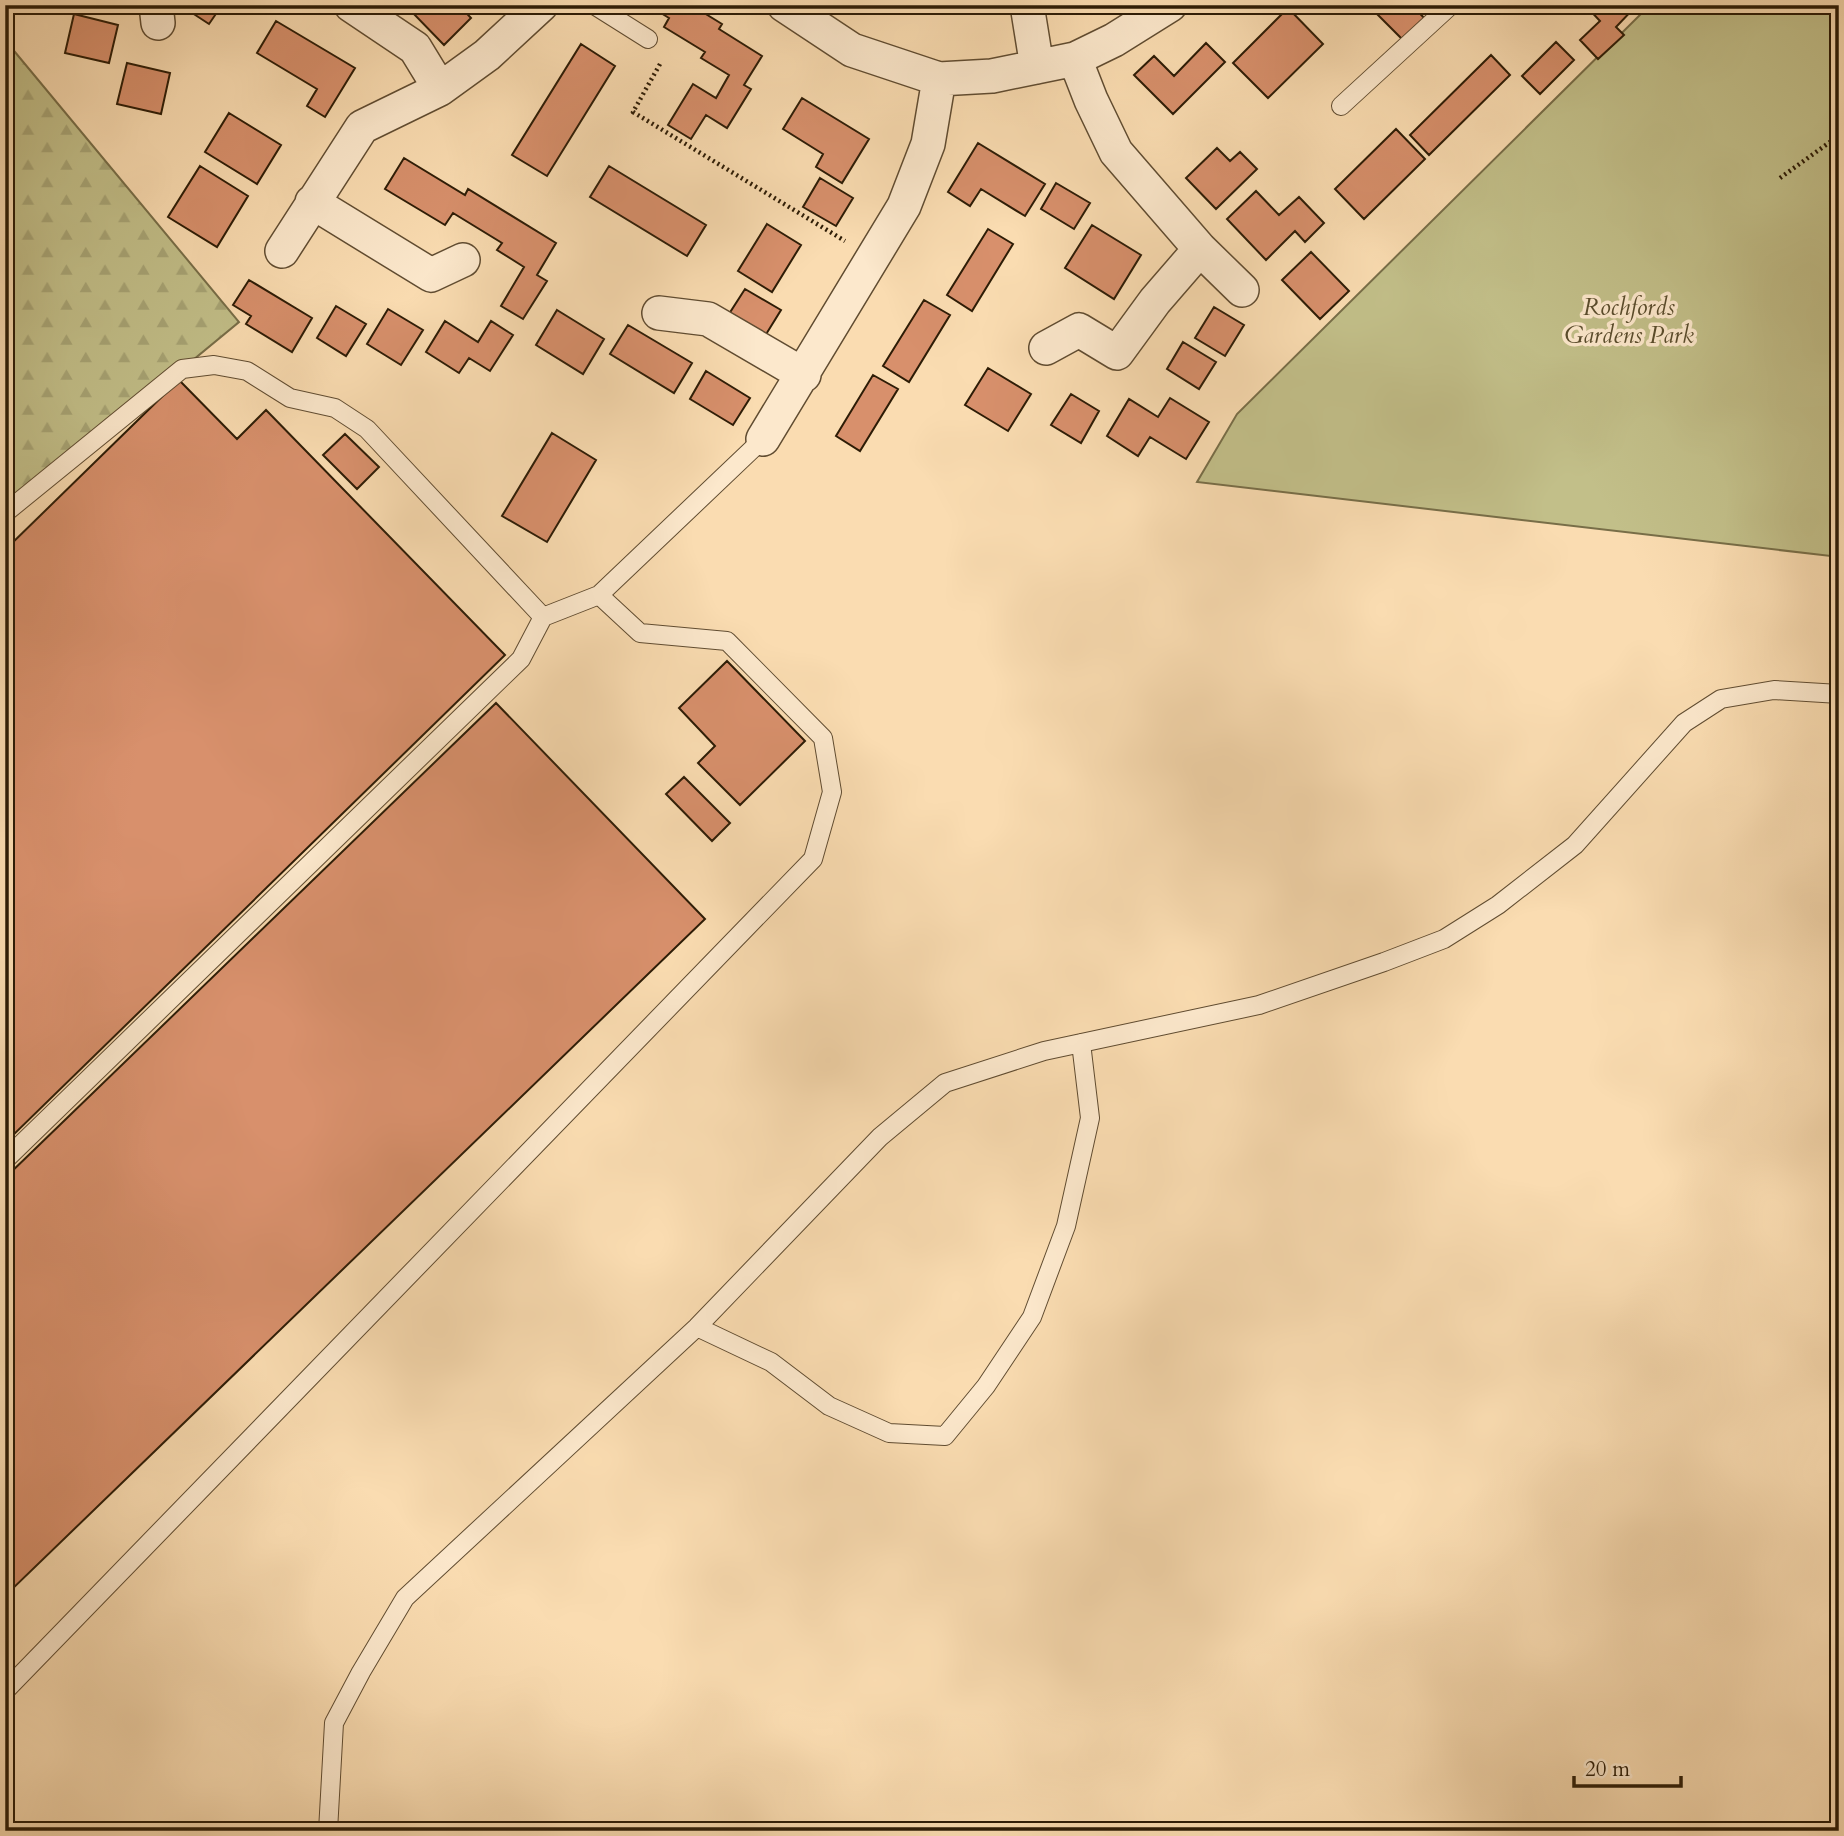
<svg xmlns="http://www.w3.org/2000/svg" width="1844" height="1836" viewBox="0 0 1844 1836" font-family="Cardo,serif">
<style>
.forest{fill:url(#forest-firs);stroke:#786e48;stroke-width:2}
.green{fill:#c2bf89;stroke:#786e48;stroke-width:2}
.building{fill:#d8906c;stroke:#2d1c06;stroke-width:2}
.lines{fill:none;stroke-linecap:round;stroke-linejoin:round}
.service-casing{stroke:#604c31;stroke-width:20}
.minor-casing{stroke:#604c31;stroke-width:36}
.path{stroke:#2d1c06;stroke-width:4.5;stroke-dasharray:2 3.5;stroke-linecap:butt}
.service{stroke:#fce8cc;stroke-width:18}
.minor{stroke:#fce8cc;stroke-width:33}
.labels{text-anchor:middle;stroke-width:7;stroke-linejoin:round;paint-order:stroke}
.park-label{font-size:24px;font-style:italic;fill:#5a4d2d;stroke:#fce8cc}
</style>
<defs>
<pattern id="forest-firs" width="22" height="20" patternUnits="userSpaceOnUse" patternTransform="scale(1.75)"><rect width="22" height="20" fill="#c2bf89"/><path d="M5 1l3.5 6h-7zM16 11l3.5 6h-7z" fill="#a7a475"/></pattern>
</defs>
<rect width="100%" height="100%" fill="#fadcb1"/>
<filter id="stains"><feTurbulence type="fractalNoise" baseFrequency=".00286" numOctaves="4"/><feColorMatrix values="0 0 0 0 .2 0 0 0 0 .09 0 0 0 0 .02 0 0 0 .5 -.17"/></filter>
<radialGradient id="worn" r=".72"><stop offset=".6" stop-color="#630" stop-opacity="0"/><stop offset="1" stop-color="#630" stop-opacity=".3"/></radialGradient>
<!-- forest -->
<path class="forest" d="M 5,40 L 239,322 L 5,515 Z"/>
<!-- green -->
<path class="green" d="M 1650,5 L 1839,5 L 1839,557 L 1197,482 L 1237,414 Z"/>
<!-- building -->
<path class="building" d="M 180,5 L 222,5 L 209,24 Z
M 412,5 L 459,5 L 471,18 L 444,45 L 409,9 Z
M 648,5 L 691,5 L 722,24 L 719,29 L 762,56 L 744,85 L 751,89 L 727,128 L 706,115 L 691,139 L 668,125 L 693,84 L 716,98 L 729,75 L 701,58 L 705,52 L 664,27 L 669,18 Z
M 948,5 L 963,5 L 959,12 Z
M 1368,5 L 1412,5 L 1426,20 L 1404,41 Z
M 1585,5 L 1637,5 L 1616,27 L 1624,35 L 1598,59 L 1580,40 L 1600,21 Z
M 1288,8 L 1323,44 L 1268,98 L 1233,63 Z
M 74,14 L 118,25 L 109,63 L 65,53 Z
M 276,21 L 355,68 L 325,117 L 307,106 L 317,89 L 257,53 Z
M 1556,42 L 1574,60 L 1540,94 L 1522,76 Z
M 1206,43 L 1225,62 L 1173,114 L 1134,75 L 1154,56 L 1174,76 Z
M 581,44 L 615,66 L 547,176 L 512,155 Z
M 1491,55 L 1510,75 L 1429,155 L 1410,135 Z
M 127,63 L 170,73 L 161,114 L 117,104 Z
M 802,98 L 869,139 L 842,183 L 816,167 L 823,154 L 783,129 Z
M 229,113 L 281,145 L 257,184 L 205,152 Z
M 1396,129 L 1425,159 L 1364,219 L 1335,189 Z
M 978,143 L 1045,184 L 1025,216 L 981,189 L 970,206 L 948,192 Z
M 1217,148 L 1230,161 L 1240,152 L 1257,169 L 1216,209 L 1186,178 Z
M 404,158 L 465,195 L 468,189 L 556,243 L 537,275 L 547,281 L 523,319 L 501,306 L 524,267 L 497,250 L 502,243 L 453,213 L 445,225 L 385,189 Z
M 200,166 L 248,196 L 217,247 L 168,217 Z
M 609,166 L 706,225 L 687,256 L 590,197 Z
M 820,178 L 853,198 L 836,226 L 803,207 Z
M 1056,183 L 1090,203 L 1074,229 L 1041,209 Z
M 1256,191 L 1279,215 L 1299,197 L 1324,223 L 1305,242 L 1295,231 L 1266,260 L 1227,219 Z
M 767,224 L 801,245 L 772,292 L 738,271 Z
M 1092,225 L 1141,255 L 1114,299 L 1065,268 Z
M 988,229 L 1013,244 L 972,311 L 947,295 Z
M 1311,252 L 1349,291 L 1320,319 L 1282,280 Z
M 249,280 L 312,318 L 292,352 L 246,324 L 251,316 L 233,305 Z
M 745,289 L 781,310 L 765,336 L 729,314 Z
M 924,300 L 950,315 L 909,382 L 883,366 Z
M 336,306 L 366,324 L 346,356 L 317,338 Z
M 1214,307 L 1244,325 L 1225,356 L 1195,338 Z
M 388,309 L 423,330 L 401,365 L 367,344 Z
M 557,310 L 604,339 L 583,374 L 536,345 Z
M 445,321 L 478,342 L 491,321 L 513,335 L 490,371 L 469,358 L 459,373 L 426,352 Z
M 628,325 L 692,363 L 674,393 L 610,354 Z
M 1183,342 L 1216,362 L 1199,389 L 1167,369 Z
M 988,368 L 1031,394 L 1008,431 L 965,405 Z
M 706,371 L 750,398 L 733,425 L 690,399 Z
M 873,375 L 898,389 L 860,451 L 836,436 Z
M 179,380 L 237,439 L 266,410 L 505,655 L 5,1143 L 5,550 Z
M 1071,394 L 1099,411 L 1081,443 L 1051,425 Z
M 1170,398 L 1209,422 L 1186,459 L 1150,437 L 1138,456 L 1107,436 L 1129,399 L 1158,417 Z
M 552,433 L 596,460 L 547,542 L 502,516 Z
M 345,434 L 379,467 L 357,489 L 323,455 Z
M 727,661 L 805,741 L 740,805 L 698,763 L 715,746 L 679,708 Z
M 496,703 L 705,919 L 5,1596 L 5,1178 Z
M 684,777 L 730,823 L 712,841 L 666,794 Z"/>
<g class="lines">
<!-- service casing -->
<g class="service-casing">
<path id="service" d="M 594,5 L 648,39
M 1341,106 L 1451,5
M 5,513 L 182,369 L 214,365 L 247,371 L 290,398 L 335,408 L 367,429 L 543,617
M 5,1160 L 521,659 L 543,617 L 599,595 L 763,439
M 697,1327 L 771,1362 L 829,1406 L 889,1433 L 945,1436 L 986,1386 L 1032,1317 L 1066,1226 L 1090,1118 L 1081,1043
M 5,1691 L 813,859 L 832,792 L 823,738 L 727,641 L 640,633 L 599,595
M 328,1831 L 334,1723 L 361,1672 L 405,1598 L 697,1327 L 880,1137 L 945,1083 L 1044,1051 L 1259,1005 L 1384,962 L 1444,939 L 1498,905 L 1575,845 L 1684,723 L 1721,699 L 1774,690 L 1839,694"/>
</g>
<!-- minor casing -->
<g class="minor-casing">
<path id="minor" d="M 156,5 L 158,23
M 351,5 L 415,48 L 440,89
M 784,5 L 852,50 L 939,79 L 992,76 L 1075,59 L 1114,40 L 1170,5
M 1027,5 L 1037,67
M 1075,59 L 1091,100 L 1116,152 L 1200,249 L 1242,290
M 312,202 L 431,275 L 463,260
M 282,251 L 362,127 L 440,89 L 487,55 L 541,5
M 659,313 L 708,319 L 804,375
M 1046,348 L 1079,330 L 1117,353 L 1155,301 L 1200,249
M 763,439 L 904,206 L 928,144 L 939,79"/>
</g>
<!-- path -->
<path class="path" d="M 660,64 L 633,112 L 845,241
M 1830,142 L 1839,149
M 1780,178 L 1830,142 L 1839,128"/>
<!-- service -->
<use href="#service" class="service"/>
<!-- minor -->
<use href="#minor" class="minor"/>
</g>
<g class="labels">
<!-- park labels -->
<g class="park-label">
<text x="1629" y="315">Rochfords<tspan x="1629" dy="28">Gardens Park</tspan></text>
</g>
</g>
<!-- margin -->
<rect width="1844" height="1836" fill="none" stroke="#fadcb1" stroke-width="28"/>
<rect x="7" y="7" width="1830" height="1822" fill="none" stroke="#2d1c06" stroke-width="3.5"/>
<rect x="14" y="14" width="1816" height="1808" fill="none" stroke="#2d1c06" stroke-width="2"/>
<!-- scale -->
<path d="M1574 1776v10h107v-10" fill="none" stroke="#2d1c06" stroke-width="3.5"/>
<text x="1585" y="1776" font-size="21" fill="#2d1c06" stroke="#fce8cc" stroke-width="5" paint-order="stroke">20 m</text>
<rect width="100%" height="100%" filter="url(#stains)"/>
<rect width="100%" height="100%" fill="url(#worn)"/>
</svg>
